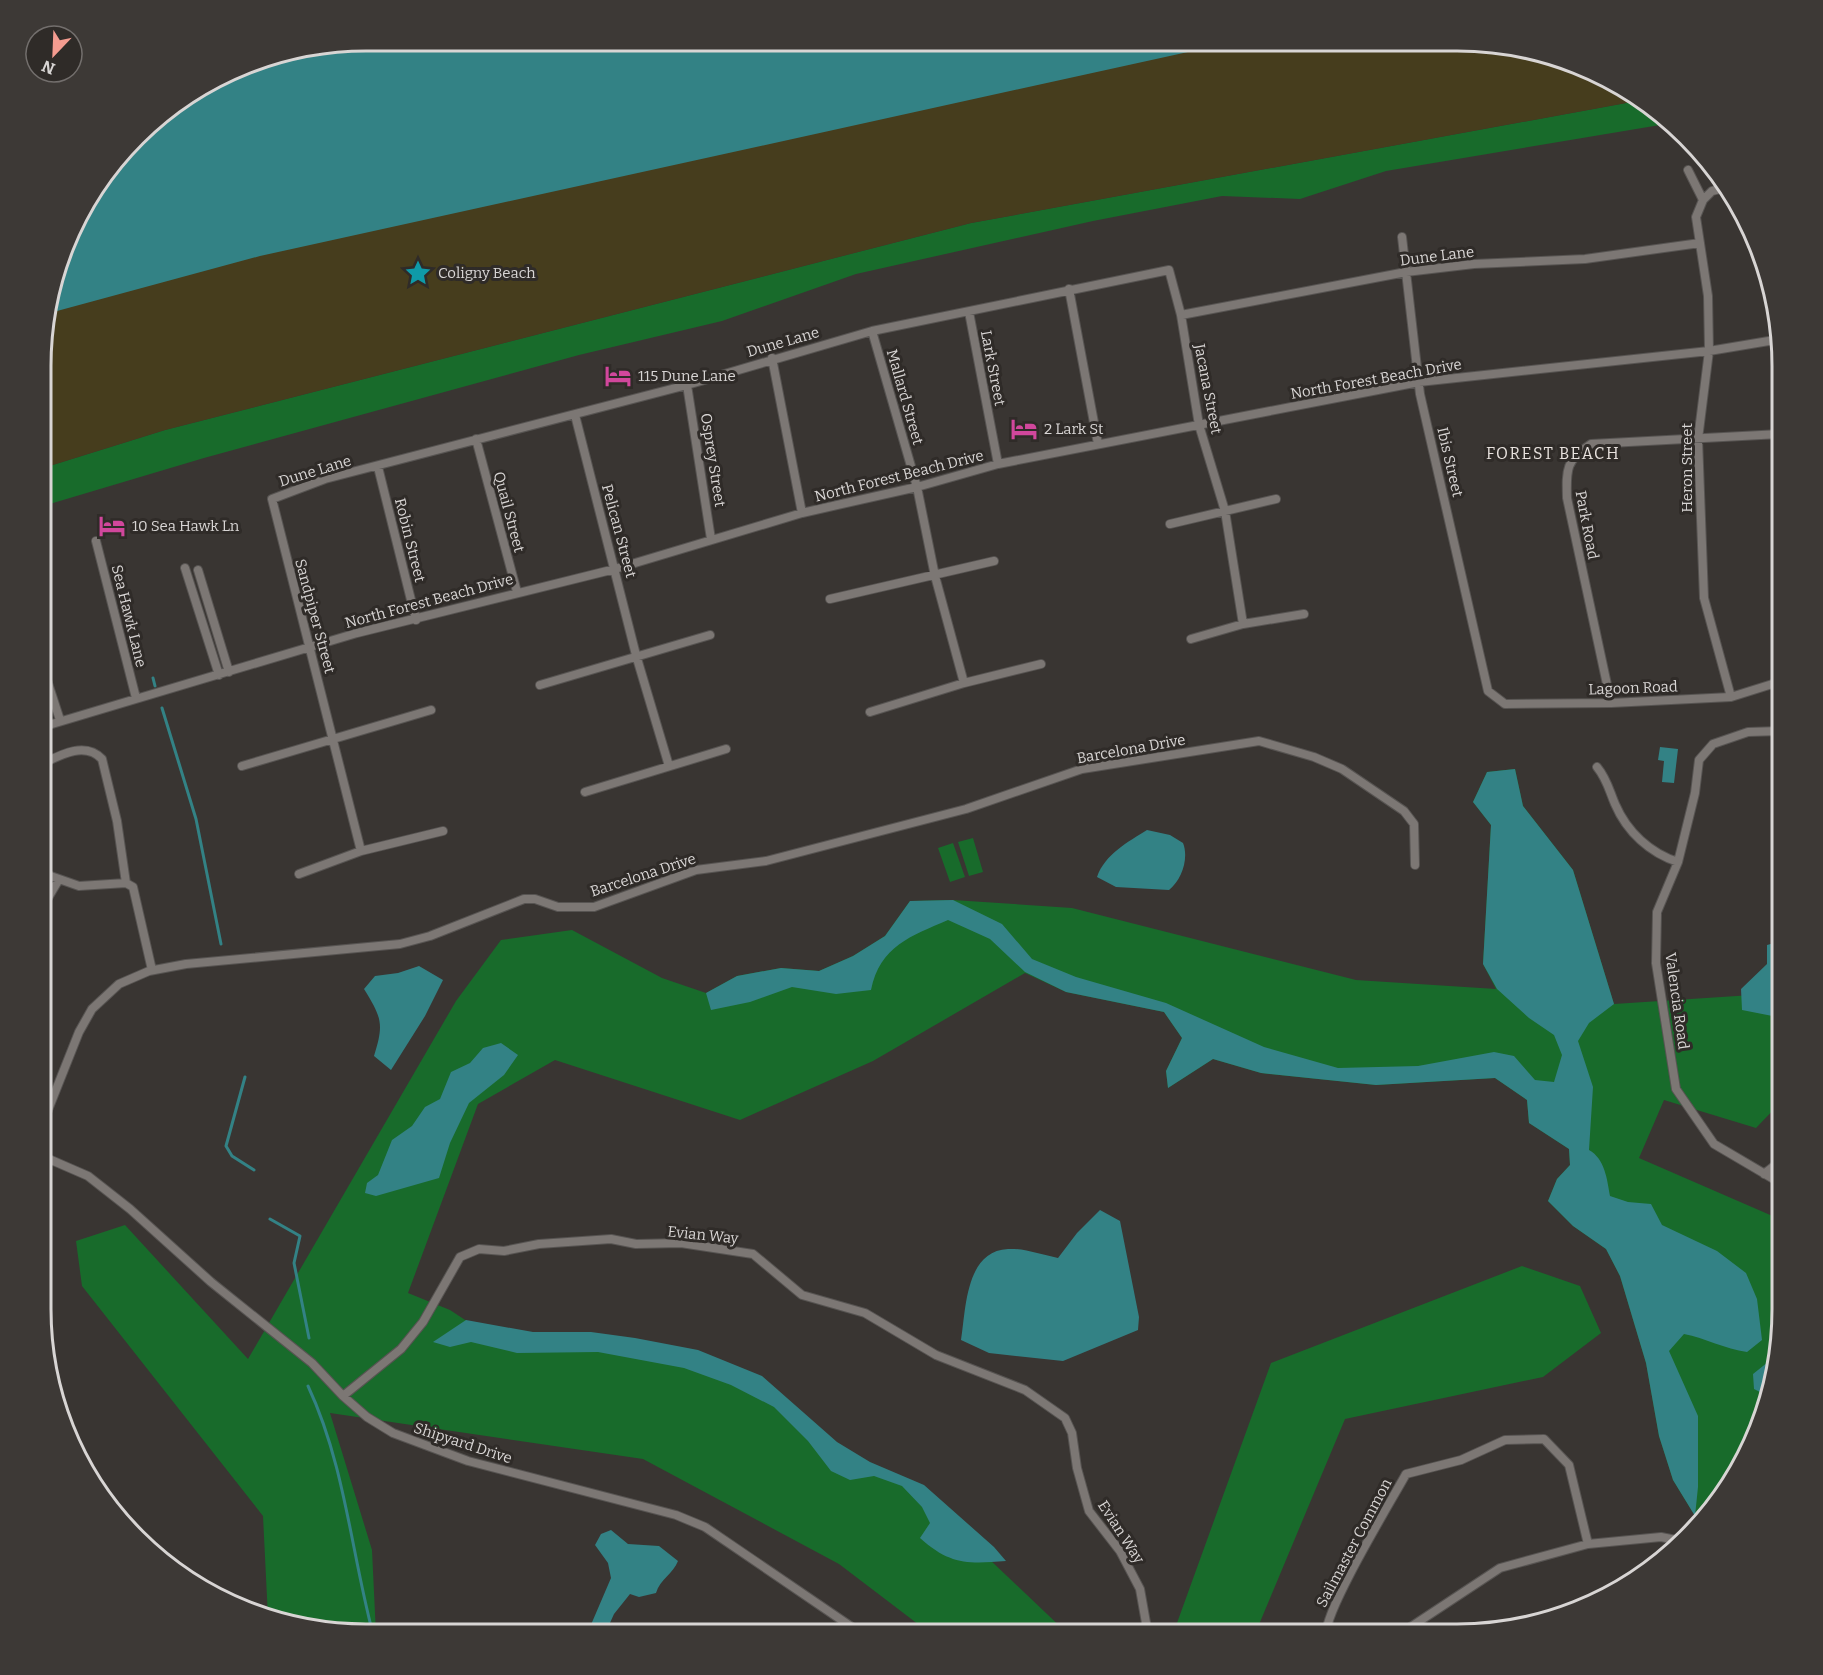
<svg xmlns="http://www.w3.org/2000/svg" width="1823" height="1675" viewBox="0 0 1823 1675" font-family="Bitter,serif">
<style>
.green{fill:#186b2b}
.sand{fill:#463d1d}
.water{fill:#338285}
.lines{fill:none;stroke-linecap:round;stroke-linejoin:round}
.stream{stroke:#338285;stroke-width:3}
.street-casing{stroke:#575452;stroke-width:10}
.street{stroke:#7c7774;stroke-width:8}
.labels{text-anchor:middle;stroke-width:6;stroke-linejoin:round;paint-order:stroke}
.street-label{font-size:15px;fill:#d8d5d4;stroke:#2f2b28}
.poi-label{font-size:15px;fill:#d8d5d4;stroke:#2f2b28;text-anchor:start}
.neighbourhood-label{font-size:16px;letter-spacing:1.5px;fill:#e9e3df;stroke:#2f2b28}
.rim{fill:none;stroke:#d8d5d4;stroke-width:3}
</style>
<rect width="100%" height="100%" fill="#393532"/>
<!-- green -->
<path class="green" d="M 1637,101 L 1666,124 L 1386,171 L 1300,199 L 1222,196 L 1093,221 L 856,274 L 722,321 L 579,355 L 204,458 L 43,506 L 43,468 L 165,430 L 971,223 Z
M 1515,769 L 1523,806 L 1573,870 L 1614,1004 L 1752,995 L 1782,972 L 1782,1101 L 1756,1128 L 1664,1100 L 1639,1158 L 1782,1220 L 1782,1310 L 1772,1393 L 1749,1453 L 1695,1523 L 1695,1516 L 1673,1480 L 1659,1436 L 1646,1363 L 1620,1276 L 1606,1249 L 1573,1226 L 1548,1201 L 1557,1179 L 1570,1165 L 1569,1149 L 1529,1123 L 1527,1100 L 1495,1078 L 1376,1085 L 1261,1073 L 1213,1059 L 1168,1088 L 1166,1071 L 1182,1038 L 1164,1012 L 1066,992 L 1025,973 L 873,1061 L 740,1120 L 555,1060 L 478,1104 L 408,1293 L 450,1310 L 488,1335 L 672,1347 L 767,1388 L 854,1465 L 906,1480 L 1068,1634 L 931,1634 L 839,1564 L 643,1459 L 330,1413 L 372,1550 L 376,1634 L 282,1624 L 268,1618 L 263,1516 L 82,1286 L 76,1241 L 125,1225 L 248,1359 L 456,1001 L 501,940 L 572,930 L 662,978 L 706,993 L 737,976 L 781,968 L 819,971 L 853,956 L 885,936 L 910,901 L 953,900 L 1072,908 L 1356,980 L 1496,989 L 1483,964 L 1491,825 L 1473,802 L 1487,772 Z
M 973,838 L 983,872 L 969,876 L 958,842 Z
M 953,843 L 965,877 L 950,882 L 938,848 Z
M 1522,1266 L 1580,1286 L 1601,1333 L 1543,1377 L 1345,1419 L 1255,1634 L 1173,1634 L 1271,1363 Z"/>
<!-- sand -->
<path class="sand" d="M 819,41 L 1479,41 L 1601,74 L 1637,101 L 971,223 L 165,430 L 43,468 L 43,323 L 84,203 Z"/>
<!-- water -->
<path class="water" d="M 366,41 L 1238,41 L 260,256 L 46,314 L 84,203 L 152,121 L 261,58 Z
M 1660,747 L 1678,749 L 1674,783 L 1662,782 L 1664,761 L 1658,760 Z
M 1515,769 L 1523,806 L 1573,870 L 1614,1004 L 1589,1023 L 1578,1041 L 1593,1087 L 1589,1150 C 1605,1159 1607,1179 1610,1196 L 1628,1202 L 1651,1204 L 1662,1225 L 1717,1251 L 1746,1273 L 1757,1299 L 1762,1340 L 1747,1352 C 1725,1349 1705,1338 1684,1334 L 1669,1351 L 1698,1416 L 1698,1487 L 1695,1516 L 1673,1480 L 1659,1436 L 1646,1363 L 1620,1276 L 1606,1249 L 1573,1226 L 1548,1201 L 1557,1179 L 1570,1165 L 1569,1149 L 1529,1123 L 1527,1100 L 1495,1078 L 1376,1085 L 1261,1073 L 1213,1059 L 1168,1088 L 1166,1071 L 1182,1038 L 1164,1012 L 1066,992 L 1025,972 L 990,939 L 948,920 C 911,936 880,946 871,990 L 836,994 L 792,987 L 750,1002 L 711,1010 L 706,993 L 737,976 L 781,968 L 819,971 L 853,956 L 885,936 L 910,901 L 953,900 L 1002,924 L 1032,959 L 1076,977 L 1166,1003 L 1264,1047 L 1338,1068 L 1418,1066 L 1494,1052 L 1514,1056 L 1535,1080 L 1554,1082 L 1562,1055 L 1554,1035 L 1529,1018 L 1497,989 L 1483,964 L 1491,825 L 1473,802 L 1487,772 Z
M 1147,830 L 1170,835 L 1183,843 C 1189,858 1182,880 1169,890 L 1116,887 L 1097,877 C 1105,854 1128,842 1147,830 Z
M 1782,941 L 1782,1018 L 1742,1010 L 1741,989 L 1767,964 L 1767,945 Z
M 419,966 L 443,980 L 425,1016 L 391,1070 L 374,1056 C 384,1024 382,1018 364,989 L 375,976 L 398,973 Z
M 501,1043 L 518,1055 L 504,1075 L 469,1103 L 450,1143 L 439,1178 L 376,1196 L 365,1193 L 367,1183 L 378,1175 L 392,1140 L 412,1126 L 425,1107 L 440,1099 L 451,1072 L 470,1063 L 483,1048 Z
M 1100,1210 L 1120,1221 L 1139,1317 L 1138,1330 L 1063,1361 L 989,1353 L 961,1340 C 966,1310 965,1251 1008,1249 C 1024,1248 1042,1255 1058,1258 L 1077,1233 Z
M 466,1320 L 533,1332 L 591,1332 L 635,1338 L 698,1350 L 762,1376 L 837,1442 L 870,1462 L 924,1485 L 994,1547 L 1006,1561 C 968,1564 950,1565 920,1538 L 930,1523 L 922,1507 L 902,1486 L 874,1476 L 850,1480 L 831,1471 L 808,1441 L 774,1407 L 731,1385 L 684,1368 L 598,1352 L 517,1353 L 471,1342 L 450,1347 L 433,1342 Z
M 1768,1362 L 1775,1363 L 1770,1397 L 1754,1389 L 1753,1374 Z
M 611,1530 L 628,1544 L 659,1546 L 678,1561 C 673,1574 660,1579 656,1593 L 639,1597 L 630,1594 L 614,1614 L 605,1634 L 587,1634 L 611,1578 L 608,1563 L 595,1545 L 601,1534 Z"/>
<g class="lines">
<!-- stream -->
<path class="stream" d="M 153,678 L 155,686
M 162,708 L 196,819 L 221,944
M 245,1077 L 226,1146 L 232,1156 L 254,1170
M 270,1219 L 300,1236 L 294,1263 L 309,1338
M 308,1386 C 345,1465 351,1551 373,1634"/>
<!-- street casing -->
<g class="street-casing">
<path id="street" d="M 1688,170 L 1703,200
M 1724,188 L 1712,191 L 1703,200 L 1696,217 L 1708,296 L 1709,351 L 1698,439 L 1704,598 L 1731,697
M 1402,237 L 1420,394 L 1488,691 L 1505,704 L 1611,703 L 1731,697 L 1782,681
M 1069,289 L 1098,444
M 969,312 L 998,464
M 1181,315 L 1406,272 L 1474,264 L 1585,259 L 1700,243
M 872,331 L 917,487 L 935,576 L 964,683
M 772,358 L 802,513
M 687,385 L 711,539
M 575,415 L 636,655 L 669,766
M 476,439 L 517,592
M 378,467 L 416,620
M 1170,524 L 1276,499
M 96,541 L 136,698
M 185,568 L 219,675
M 198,570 L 229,672
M 830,599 L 994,561
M 1191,639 L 1243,624 L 1304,614
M 43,668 L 60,720
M 540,685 L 710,635
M 1611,703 L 1567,498 C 1566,469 1566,460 1591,444 L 1782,434
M 870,712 L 964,683 L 1041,664
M 42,727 L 357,633 L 615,569 L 802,513 L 917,487 L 998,464 L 1419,382 L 1709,351 L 1781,339
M 1782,731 L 1748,732 L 1713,744 L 1699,760 L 1695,793 L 1678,862 L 1657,912 L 1656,963 L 1676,1089 L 1714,1144 L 1782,1184
M 42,764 C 60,755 85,741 102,759 L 117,821 L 126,883
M 242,766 L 431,710
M 1597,767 C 1607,779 1609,790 1615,804 C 1627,832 1650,853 1678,862
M 585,792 L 726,749
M 361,851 L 272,499 L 325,479 L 687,385 L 872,331 L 1169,270 L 1181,315 L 1199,425 L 1225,511 L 1243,624
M 42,873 L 79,886 L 126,883 L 133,887 L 152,970
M 299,874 L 361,851 L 443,831
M 42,908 L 58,881
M 42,1125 L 79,1032 L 92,1009 L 119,984 L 149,971 L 186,964 L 400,944 L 430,936 L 524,899 L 535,899 L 558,907 L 594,907 L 696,870 L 766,861 L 966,809 L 1082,769 L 1259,741 L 1314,757 L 1342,769 L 1404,811 L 1414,824 L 1415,865
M 42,1156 L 88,1176 L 130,1209 L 211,1282 L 312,1363 L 343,1396 L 367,1417 L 393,1433 L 468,1461 L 676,1515 L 705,1527 L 862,1634
M 1764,1174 L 1782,1160
M 343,1396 L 401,1349 L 423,1322 L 460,1257 L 479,1249 L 504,1251 L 539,1244 L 611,1239 L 636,1244 L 681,1243 L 753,1254 L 802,1295 L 865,1313 L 936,1355 L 1025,1390 L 1065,1418 L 1072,1433 L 1077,1468 L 1089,1511 L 1120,1551 L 1140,1589 L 1148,1634
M 1326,1634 C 1326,1608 1390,1503 1406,1474 L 1461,1460 L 1505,1440 L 1544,1439 L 1569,1465 L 1588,1544
M 1400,1634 L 1500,1568 L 1588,1544 L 1661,1537 L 1681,1541"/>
</g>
<!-- street -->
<use href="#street" class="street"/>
</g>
<!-- icons -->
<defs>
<g id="sight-bare" transform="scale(2.07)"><path d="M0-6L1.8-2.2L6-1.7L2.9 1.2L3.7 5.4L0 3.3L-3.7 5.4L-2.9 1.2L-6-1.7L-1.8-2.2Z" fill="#0f9aa8" stroke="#2f2b28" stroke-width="2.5" paint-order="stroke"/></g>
<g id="hotel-bare" transform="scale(2.07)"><path d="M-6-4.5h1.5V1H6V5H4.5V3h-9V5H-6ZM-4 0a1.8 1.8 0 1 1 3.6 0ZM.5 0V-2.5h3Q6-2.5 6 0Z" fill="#d1479c" stroke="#2f2b28" stroke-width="2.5" paint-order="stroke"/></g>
</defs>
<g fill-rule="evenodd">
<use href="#sight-bare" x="418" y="273"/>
<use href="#hotel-bare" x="618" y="376"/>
<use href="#hotel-bare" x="1024" y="429"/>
<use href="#hotel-bare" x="112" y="526"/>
</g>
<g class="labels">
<!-- street labels -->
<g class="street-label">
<text transform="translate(1437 256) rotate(-7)" y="5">Dune Lane</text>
<text transform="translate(783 342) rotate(-16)" y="5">Dune Lane</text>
<text transform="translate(993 368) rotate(79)" y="5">Lark Street</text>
<text transform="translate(1376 379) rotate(-10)" y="5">North Forest Beach Drive</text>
<text transform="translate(1208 389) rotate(79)" y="5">Jacana Street</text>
<text transform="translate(905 397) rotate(74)" y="5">Mallard Street</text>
<text transform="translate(713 460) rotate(81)" y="5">Osprey Street</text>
<text transform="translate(1450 462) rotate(77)" y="5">Ibis Street</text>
<text transform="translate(1687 468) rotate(-90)" y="5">Heron Street</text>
<text transform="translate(315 471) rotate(-17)" y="5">Dune Lane</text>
<text transform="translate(899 476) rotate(-14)" y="5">North Forest Beach Drive</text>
<text transform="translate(509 512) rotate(75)" y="5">Quail Street</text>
<text transform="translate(1587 525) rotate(79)" y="5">Park Road</text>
<text transform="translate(619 531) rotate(75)" y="5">Pelican Street</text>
<text transform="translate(410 540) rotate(76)" y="5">Robin Street</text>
<text transform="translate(429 601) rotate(-15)" y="5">North Forest Beach Drive</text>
<text transform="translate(129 616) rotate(76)" y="5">Sea Hawk Lane</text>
<text transform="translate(315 616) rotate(75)" y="5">Sandpiper Street</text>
<text transform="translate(1633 688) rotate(-2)" y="5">Lagoon Road</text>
<text transform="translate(1131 749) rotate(-10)" y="5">Barcelona Drive</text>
<text transform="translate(643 875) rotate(-18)" y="5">Barcelona Drive</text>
<text transform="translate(1677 1001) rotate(82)" y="5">Valencia Road</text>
<text transform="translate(703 1235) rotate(6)" y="5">Evian Way</text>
<text transform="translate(463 1443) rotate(18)" y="5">Shipyard Drive</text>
<text transform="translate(1121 1532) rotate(57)" y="5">Evian Way</text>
<text transform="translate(1354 1543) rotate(-62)" y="5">Sailmaster Common</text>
</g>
<!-- poi labels -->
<g class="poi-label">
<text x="438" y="278">Coligny Beach</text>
<text x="638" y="381">115 Dune Lane</text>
<text x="1044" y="434">2 Lark St</text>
<text x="132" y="531">10 Sea Hawk Ln</text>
</g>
<!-- neighbourhood labels -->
<g class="neighbourhood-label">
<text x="1553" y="459">FOREST BEACH</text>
</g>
</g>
<!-- crop -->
<path d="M0 0H1823V1675H0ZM366 51H1457A315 315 0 0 1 1772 366V1309A315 315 0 0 1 1457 1624H366A315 315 0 0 1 51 1309V366A315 315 0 0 1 366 51Z" fill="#3d3936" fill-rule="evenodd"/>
<path class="rim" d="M366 51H1457A315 315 0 0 1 1772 366V1309A315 315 0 0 1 1457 1624H366A315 315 0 0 1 51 1309V366A315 315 0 0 1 366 51Z"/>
<!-- north arrow -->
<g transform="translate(54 54) rotate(203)"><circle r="28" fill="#2f2b28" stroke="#736f6d" stroke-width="1.5"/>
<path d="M0-4.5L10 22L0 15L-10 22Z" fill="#f59c90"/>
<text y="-9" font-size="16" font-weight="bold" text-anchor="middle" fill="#d8d5d4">N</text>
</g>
</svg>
